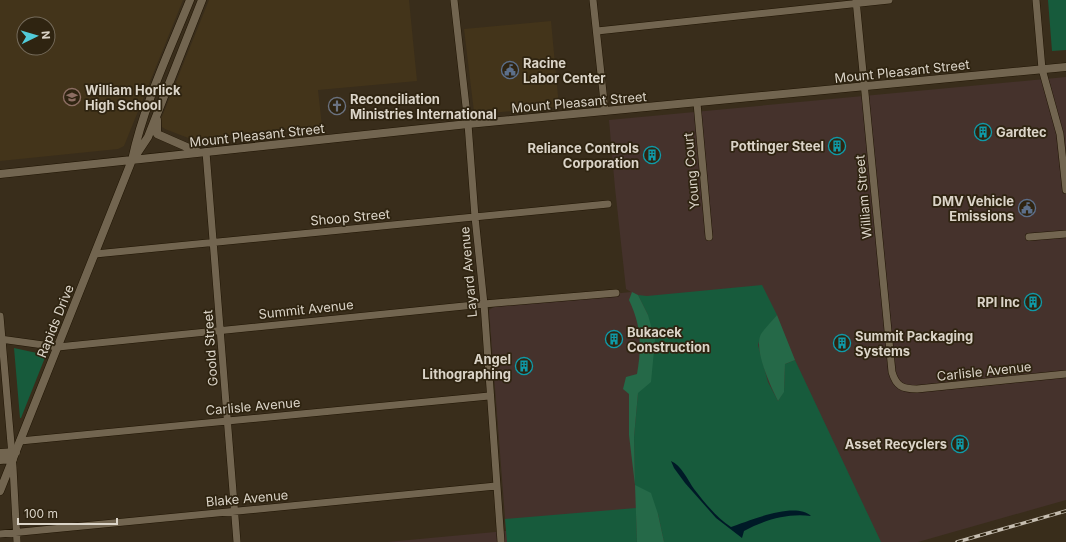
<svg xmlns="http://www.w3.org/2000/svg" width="1066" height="542" viewBox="0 0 1066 542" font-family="Inter,sans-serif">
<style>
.built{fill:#43341a;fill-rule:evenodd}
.industrial{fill:#45322c}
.green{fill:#175b3c}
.forest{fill:#256948}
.water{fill:#001a27}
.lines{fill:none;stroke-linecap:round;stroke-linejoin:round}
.minor-casing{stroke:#201504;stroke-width:8}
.tertiary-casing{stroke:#201504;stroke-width:9}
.minor{stroke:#726550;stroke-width:7}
.tertiary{stroke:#726550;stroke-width:8}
.rail-casing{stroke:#c5bdb0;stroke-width:3.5}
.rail{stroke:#2f2411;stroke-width:2;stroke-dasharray:6;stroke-linecap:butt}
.labels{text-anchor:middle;stroke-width:3.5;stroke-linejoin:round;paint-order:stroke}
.poi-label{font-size:13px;font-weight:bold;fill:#dbd4c8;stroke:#2f2411;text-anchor:start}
.street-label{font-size:13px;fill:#dbd4c8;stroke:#2f2411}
</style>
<rect width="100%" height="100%" fill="#392d1b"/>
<!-- built -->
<path class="built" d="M 0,0 L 183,0 L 124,146 L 118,149 L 0,161 ZM 24,24 L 48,24 L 48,48 L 24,48 Z
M 209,0 L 409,0 L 417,81 L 318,90 L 322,126 L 191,139 L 165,129 L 162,127 L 161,119 Z
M 551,21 L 559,107 L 479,114 L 474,112 L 464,29 Z"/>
<!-- industrial -->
<path class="industrial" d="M 1066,77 L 1066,500 L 918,542 L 387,542 L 506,531 L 489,310 L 495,306 L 631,292 L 626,289 L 615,188 L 609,120 Z"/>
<!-- green -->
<path class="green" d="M 1048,0 L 1066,0 L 1066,50 L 1052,51 Z
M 762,285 L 777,315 L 761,335 L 758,345 L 768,382 L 778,401 L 784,391 L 785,364 L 795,360 L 881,542 L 664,542 L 658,514 L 635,485 L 634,437 L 638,393 L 648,315 L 638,295 L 647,296 Z
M 14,348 L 46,355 L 21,418 L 20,418 Z
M 636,508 L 637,542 L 507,542 L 505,519 Z"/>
<!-- forest -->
<path class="forest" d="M 632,292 L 638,295 L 648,315 L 655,340 L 651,382 L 638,393 L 634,437 L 635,485 L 651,493 L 658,514 L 664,542 L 637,542 L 635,485 L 629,435 L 629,394 L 623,389 L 626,377 L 637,374 C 642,346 641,325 629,300 Z
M 777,315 L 795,360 L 785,364 L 784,392 L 778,401 C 771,387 753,349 761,334 C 765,328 772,321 777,315 Z"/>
<!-- water -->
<path class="water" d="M 671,461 C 681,465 688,480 694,489 C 705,503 717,518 731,527 C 749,521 795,501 811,516 C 787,513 765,520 744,531 L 742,538 L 716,518 L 685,483 L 674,468 Z"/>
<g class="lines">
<!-- minor casing -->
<g class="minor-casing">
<path id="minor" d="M 454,0 L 468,124 L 475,217 L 484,304 L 501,542
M 593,0 L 605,111
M 856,0 L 892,372 C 896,386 902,389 917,389 L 1066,374
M 1036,0 L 1042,69 L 1060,134 L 1066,190
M 597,31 L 889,0
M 697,103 L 709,237
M 206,152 L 237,542
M 1029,237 L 1066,234
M 95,254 L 608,204
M 0,316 L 13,467 L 17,542
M 0,339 L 58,347 L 484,304 L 616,293
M 20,441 L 489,396
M 0,534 L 496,486"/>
</g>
<!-- tertiary casing -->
<g class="tertiary-casing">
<path id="tertiary" d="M 157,120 L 157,134 L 198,152
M 134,158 L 148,137 L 202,0
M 0,174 L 468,124 L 1066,67
M 0,453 L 16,452
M 0,460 L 13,459
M 0,491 L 132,160 C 144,104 169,52 190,0"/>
</g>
<!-- minor -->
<use href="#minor" class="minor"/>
<!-- tertiary -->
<use href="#tertiary" class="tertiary"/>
<!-- rail casing -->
<g class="rail-casing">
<path id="rail" d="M 957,542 L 1066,511"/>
</g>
<!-- rail -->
<use href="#rail" class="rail"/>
</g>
<!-- icons -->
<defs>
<g id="civic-ring" transform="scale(0.9)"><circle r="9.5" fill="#2f2411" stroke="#5c6f8a" stroke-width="1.5"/><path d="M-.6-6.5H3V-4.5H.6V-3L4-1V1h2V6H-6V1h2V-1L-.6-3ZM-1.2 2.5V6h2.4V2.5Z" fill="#5c6f8a"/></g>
<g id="school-ring" transform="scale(0.9)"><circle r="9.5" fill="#2f2411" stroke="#8d6e63" stroke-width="1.5"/><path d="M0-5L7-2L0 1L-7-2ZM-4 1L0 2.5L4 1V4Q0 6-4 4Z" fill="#8d6e63"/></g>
<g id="church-ring" transform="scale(0.9)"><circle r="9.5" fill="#2f2411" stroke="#6b7280" stroke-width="1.5"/><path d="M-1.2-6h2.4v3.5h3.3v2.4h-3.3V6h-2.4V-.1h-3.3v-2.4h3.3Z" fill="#6b7280"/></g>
<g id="building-ring" transform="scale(0.9)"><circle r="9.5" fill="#2f2411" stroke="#0f9aa8" stroke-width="1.5"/><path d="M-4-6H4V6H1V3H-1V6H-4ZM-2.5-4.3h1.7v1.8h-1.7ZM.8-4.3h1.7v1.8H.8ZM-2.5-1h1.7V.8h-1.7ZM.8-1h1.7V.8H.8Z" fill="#0f9aa8"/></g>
</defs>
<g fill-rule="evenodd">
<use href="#civic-ring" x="510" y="70"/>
<use href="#school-ring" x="72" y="97"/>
<use href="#church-ring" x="337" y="106"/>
<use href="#building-ring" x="983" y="132"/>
<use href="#building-ring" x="837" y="146"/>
<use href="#building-ring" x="652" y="155"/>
<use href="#civic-ring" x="1027" y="208"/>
<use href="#building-ring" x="1033" y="302"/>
<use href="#building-ring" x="614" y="339"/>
<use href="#building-ring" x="842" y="343"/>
<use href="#building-ring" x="524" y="366"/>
<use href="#building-ring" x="960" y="444"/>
</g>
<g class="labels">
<!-- poi labels -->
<g class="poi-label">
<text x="523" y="68">Racine<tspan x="523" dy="15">Labor Center</tspan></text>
<text x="85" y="95">William Horlick<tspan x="85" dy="15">High School</tspan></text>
<text x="350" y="104">Reconciliation<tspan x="350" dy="15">Ministries International</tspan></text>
<text x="996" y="137">Gardtec</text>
<text x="824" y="151" text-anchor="end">Pottinger Steel</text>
<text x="639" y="153" text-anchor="end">Reliance Controls<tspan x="639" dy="15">Corporation</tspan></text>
<text x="1014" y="206" text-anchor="end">DMV Vehicle<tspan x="1014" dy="15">Emissions</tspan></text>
<text x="1020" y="307" text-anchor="end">RPI Inc</text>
<text x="627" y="337">Bukacek<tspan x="627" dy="15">Construction</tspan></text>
<text x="855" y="341">Summit Packaging<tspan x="855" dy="15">Systems</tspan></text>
<text x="511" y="364" text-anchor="end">Angel<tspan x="511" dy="15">Lithographing</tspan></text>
<text x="947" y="449" text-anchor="end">Asset Recyclers</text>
</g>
<!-- street labels -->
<g class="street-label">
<text transform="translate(902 71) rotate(-6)" y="5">Mount Pleasant Street</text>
<text transform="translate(579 102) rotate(-5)" y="5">Mount Pleasant Street</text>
<text transform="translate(257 135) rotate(-6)" y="5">Mount Pleasant Street</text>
<text transform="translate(691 171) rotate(-95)" y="5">Young Court</text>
<text transform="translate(863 197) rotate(-95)" y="5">William Street</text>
<text transform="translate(350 217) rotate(-5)" y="5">Shoop Street</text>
<text transform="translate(468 272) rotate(-95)" y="5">Layard Avenue</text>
<text transform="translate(306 309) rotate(-6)" y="5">Summit Avenue</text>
<text transform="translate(55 321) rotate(-68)" y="5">Rapids Drive</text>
<text transform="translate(210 348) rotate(-94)" y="5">Goold Street</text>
<text transform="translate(984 371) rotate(-6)" y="5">Carlisle Avenue</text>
<text transform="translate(253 406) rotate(-5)" y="5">Carlisle Avenue</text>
<text transform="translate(247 498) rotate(-5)" y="5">Blake Avenue</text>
</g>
</g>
<!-- north arrow -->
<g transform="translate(36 36) rotate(85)"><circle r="19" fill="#2f2411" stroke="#746a5a"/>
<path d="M0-3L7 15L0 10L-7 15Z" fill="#52cbd9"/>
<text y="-6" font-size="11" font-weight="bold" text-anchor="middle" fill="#dbd4c8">N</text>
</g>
<!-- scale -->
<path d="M18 518v6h99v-6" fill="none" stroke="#dbd4c8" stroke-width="2"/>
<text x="24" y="518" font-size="12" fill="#dbd4c8" stroke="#2f2411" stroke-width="3" paint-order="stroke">100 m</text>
</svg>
